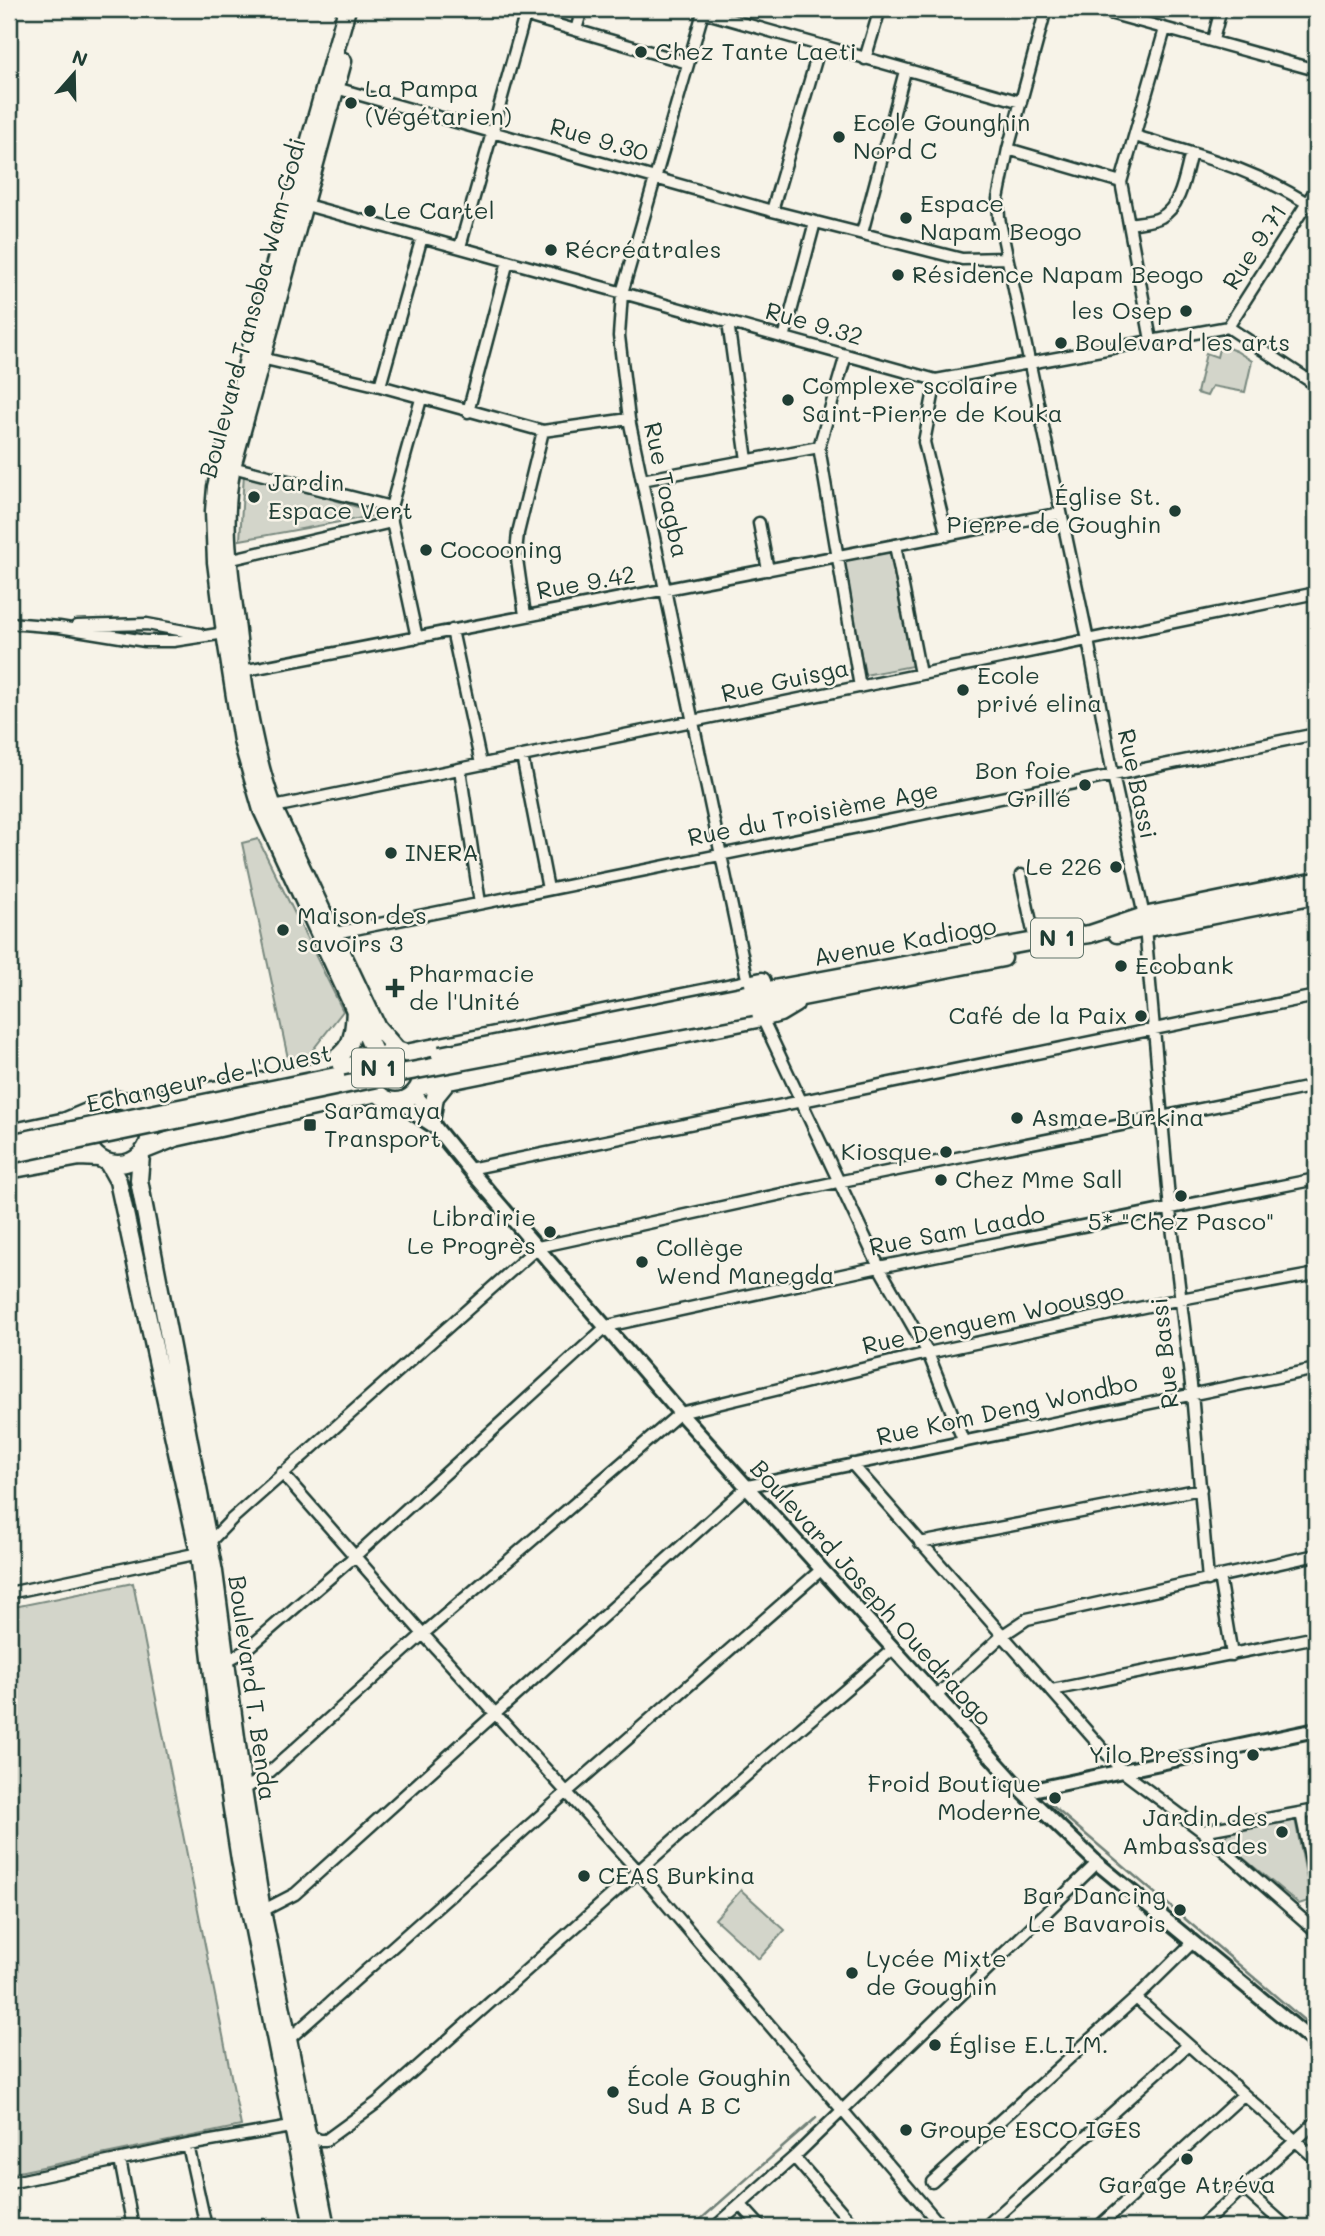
<svg xmlns="http://www.w3.org/2000/svg" width="1325" height="2236" viewBox="0 0 1325 2236" font-family="Mali,sans-serif">
<style>
.green{fill:#d3d5ca;stroke:#79897f;stroke-width:2}
.lines{fill:none;stroke-linecap:round;stroke-linejoin:round}
.stream{stroke:#6f8077;stroke-width:2.5}
.minor-casing{stroke:#1f3d34;stroke-width:15}
.tertiary-casing{stroke:#1f3d34;stroke-width:18}
.primary-casing{stroke:#1f3d34;stroke-width:21}
.trunk-casing{stroke:#1f3d34;stroke-width:21}
.minor{stroke:#f7f3e8;stroke-width:10}
.tertiary{stroke:#f7f3e8;stroke-width:12}
.primary{stroke:#f7f3e8;stroke-width:16}
.trunk{stroke:#f7f3e8;stroke-width:16}
.trunk-bridge-casing{stroke:#1f3d34;stroke-width:21;stroke-linecap:butt}
.trunk-bridge{stroke:#f7f3e8;stroke-width:16}
.poi-dot{fill:#1f3d34;stroke:#f7f3e8;stroke-width:2.5}
.labels{text-anchor:middle;stroke-width:5;stroke-linejoin:round;paint-order:stroke}
.shield{fill:#f7f3e8;stroke:#60746a;stroke-width:2}
.shield-label{font-size:23px;font-weight:bold;fill:#1f3d34}
.poi-label{font-size:24px;fill:#1f3d34;stroke:#f7f3e8;text-anchor:start}
.street-label{font-size:24px;fill:#1f3d34;stroke:#f7f3e8}
</style>
<rect width="100%" height="100%" fill="#f7f3e8"/>
<filter id="ink" filterUnits="userSpaceOnUse"><feTurbulence type="fractalNoise" baseFrequency=".0143" numOctaves="2"/><feDisplacementMap in="SourceGraphic" scale="14" xChannelSelector="R" yChannelSelector="G"/><feConvolveMatrix kernelMatrix="1 2 1 2 8 2 1 2 1" color-interpolation-filters="sRGB"/></filter>
<g filter="url(#ink)">
<!-- green -->
<path class="green" d="M 1220,345 L 1236,351 L 1252,361 L 1245,392 L 1212,386 L 1207,396 L 1197,393 L 1206,353 L 1217,357 Z
M 244,473 L 374,512 L 373,516 L 240,540 Z
M 890,552 L 912,666 L 865,675 L 843,561 Z
M 258,839 L 343,1011 L 301,1065 L 293,1067 L 289,1063 L 242,843 Z
M 133,1583 L 241,2126 L 9,2174 L 9,1608 Z
M 1295,1819 L 1311,1900 L 1299,1904 L 1226,1844 L 1225,1838 L 1229,1832 Z
M 741,1890 L 785,1930 L 759,1959 L 715,1919 Z"/>
<g class="lines">
<!-- stream -->
<path class="stream" d="M 1049,1803 L 1312,2027
M 692,2227 L 816,2118"/>
<!-- minor casing -->
<g class="minor-casing">
<path id="minor" d="M 503,9 L 688,63
M 704,9 L 622,293 L 619,336 L 629,419 L 748,983
M 1046,9 L 1008,149 L 998,199 L 999,218 L 1088,640 L 1113,775 L 1144,916 L 1170,1210 L 1192,1393 L 1208,1580
M 1095,9 L 1316,70
M 703,12 L 1021,102
M 576,30 L 582,9
M 1213,40 L 1221,9
M 865,59 L 880,9
M 332,87 L 772,211 L 962,259 L 1007,258
M 1135,136 C 1201,156 1258,170 1316,209
M 1008,149 L 1121,182
M 299,203 L 936,380 L 1228,327 L 1316,385
M 772,211 L 820,46
M 1129,224 C 1139,222 1153,222 1161,217 C 1182,206 1185,173 1191,153
M 862,233 L 905,71
M 460,247 L 525,15
M 728,322 L 747,460
M 1228,327 L 1316,189
M 784,338 L 815,222
M 1151,340 L 1121,182 L 1165,29
M 846,355 L 819,447 L 860,687
M 261,358 L 380,386 L 543,431 L 629,419
M 936,380 L 924,442 L 947,536
M 380,386 L 422,237
M 468,412 L 508,261
M 232,467 L 391,507
M 642,480 L 819,447
M 759,523 L 768,570
M 895,545 L 920,674
M 228,560 L 392,522
M 525,615 L 516,552 L 518,533 L 543,431
M 9,623 L 59,627 L 145,641 L 173,641 L 225,633
M 77,626 L 147,624 L 200,634
M 452,630 L 481,764
M 417,638 L 392,522 L 391,507 L 421,399
M 242,671 L 1061,513
M 522,756 L 548,889
M 460,769 L 480,903
M 269,808 L 1316,593
M 1021,875 L 1035,941
M 330,934 L 1316,734
M 762,1018 L 879,1267 L 928,1353 L 963,1440
M 469,1169 L 1316,996
M 852,1464 L 1122,1771 L 1202,1831 L 1316,1931
M 282,1473 L 423,1634 L 639,1872 L 942,2227
M 920,1543 L 1201,1489
M 1219,1576 L 1232,1655
M 9,1593 L 199,1553 L 232,1519 L 538,1247 L 837,1182 L 1316,1086
M 226,1661 L 245,1651 L 355,1556 L 607,1326 L 879,1267 L 1316,1179
M 1052,1690 L 1316,1637
M 935,1697 L 1003,1635 L 1027,1619 L 1316,1555
M 243,1790 L 264,1777 L 423,1634 L 680,1413 L 928,1353 L 1181,1299 L 1316,1274
M 1301,1813 L 1316,1885
M 1202,1831 L 1316,1810
M 262,1911 L 295,1894 L 748,1486 L 1316,1369
M 1136,1998 L 1316,2159
M 289,2039 L 567,1792 L 822,1569
M 188,2145 L 206,2227
M 794,2157 L 855,2227
M 120,2160 L 133,2227
M 932,2182 L 1136,1998 L 1192,1943
M 9,2183 L 188,2145 L 291,2127 L 320,2140 L 326,2140 L 378,2102 L 767,1757 L 893,1649
M 1244,2189 L 1287,2227
M 741,2205 L 761,2227
M 715,2227 L 794,2157 L 1097,1863
M 985,2227 L 1187,2046
M 1098,2227 L 1243,2095
M 1200,2227 L 1316,2122"/>
</g>
<!-- tertiary casing -->
<g class="tertiary-casing">
<path id="tertiary" d="M 414,1093 L 428,1109 L 435,1127 L 469,1169 L 680,1413 L 1023,1792 L 1097,1863 L 1316,2044
M 403,1100 L 415,1114 L 435,1127
M 1023,1792 L 1316,1730"/>
</g>
<!-- primary casing -->
<g class="primary-casing">
<path id="primary" d="M 347,9 L 249,355 L 216,487 L 214,511 L 216,562 L 225,633 L 242,741 L 262,810 L 377,1058
M 343,61 L 232,467 C 221,521 229,568 236,622 C 243,685 252,748 273,807 L 377,1027 L 397,1050"/>
</g>
<!-- trunk casing -->
<g class="trunk-casing">
<path id="trunk" d="M 1117,934 L 1316,895
M 747,994 L 1035,941 L 1090,934 L 1144,916 L 1316,881
M 751,1007 L 1003,958
M371 1076a25 25 0 1 1 50 0a25 25 0 1 1-50 0Z
M 406,1053 L 762,981
M 324,1066 C 352,1051 354,1039 355,1008
M 419,1087 L 762,1018 L 780,1013 L 795,1004
M86 1132a32 32 0 1 1 64 0a32 32 0 1 1-64 0Z
M 126,1101 L 169,1098 L 375,1061
M 432,1116 L 435,1097 L 448,1081
M 9,1133 L 66,1121 L 97,1108
M 145,1150 L 175,1138 L 377,1093
M 141,1155 L 139,1180 L 214,1572 L 243,1790 L 262,1911 L 326,2227
M 108,1163 L 118,1181 L 199,1553 L 218,1719 L 240,1860 L 313,2227
M 9,1170 L 80,1157 L 99,1158"/>
</g>
<!-- minor -->
<use href="#minor" class="minor"/>
<!-- tertiary -->
<use href="#tertiary" class="tertiary"/>
<!-- primary -->
<use href="#primary" class="primary"/>
<!-- trunk -->
<use href="#trunk" class="trunk"/>
<!-- trunk-bridge casing -->
<g class="trunk-bridge-casing">
<path id="trunk-bridge" d="M 440,1055 L 747,994
M 9,1143 L 336,1076
M 9,1155 L 406,1072 L 751,1007"/>
</g>
<!-- trunk-bridge -->
<use href="#trunk-bridge" class="trunk-bridge"/>
</g>
</g>
<!-- markers -->
<g class="poi-dot">
<circle cx="641" cy="52" r="7"/>
<circle cx="351" cy="103" r="7"/>
<circle cx="839" cy="137" r="7"/>
<circle cx="370" cy="211" r="7"/>
<circle cx="906" cy="218" r="7"/>
<circle cx="551" cy="250" r="7"/>
<circle cx="898" cy="275" r="7"/>
<circle cx="1186" cy="311" r="7"/>
<circle cx="1061" cy="343" r="7"/>
<circle cx="788" cy="400" r="7"/>
<circle cx="254" cy="497" r="7"/>
<circle cx="1175" cy="511" r="7"/>
<circle cx="426" cy="550" r="7"/>
<circle cx="963" cy="690" r="7"/>
<circle cx="1085" cy="785" r="7"/>
<circle cx="391" cy="853" r="7"/>
<circle cx="1116" cy="867" r="7"/>
<circle cx="283" cy="930" r="7"/>
<circle cx="1121" cy="966" r="7"/>
<path d="M391.5 977.5h7v7h7v7h-7v7h-7v-7h-7v-7h7z"/>
<circle cx="1141" cy="1016" r="7"/>
<circle cx="1017" cy="1118" r="7"/>
<rect x="303" y="1118" width="14" height="14" rx="3.5"/>
<circle cx="946" cy="1152" r="7"/>
<circle cx="941" cy="1180" r="7"/>
<circle cx="1181" cy="1196" r="7"/>
<circle cx="550" cy="1232" r="7"/>
<circle cx="642" cy="1262" r="7"/>
<circle cx="1253" cy="1755" r="7"/>
<circle cx="1055" cy="1798" r="7"/>
<circle cx="1282" cy="1832" r="7"/>
<circle cx="584" cy="1876" r="7"/>
<circle cx="1180" cy="1910" r="7"/>
<circle cx="852" cy="1973" r="7"/>
<circle cx="935" cy="2045" r="7"/>
<circle cx="613" cy="2092" r="7"/>
<circle cx="906" cy="2130" r="7"/>
<circle cx="1187" cy="2159" r="7"/>
</g>
<g class="labels">
<!-- shield labels -->
<g class="shield">
<rect x="1031" y="918.5" width="52" height="39" rx="5"/>
<rect x="352" y="1048.5" width="52" height="39" rx="5"/>
</g>
<g class="shield-label">
<text x="1057" y="946">N 1</text>
<text x="378" y="1076">N 1</text>
</g>
<!-- poi labels -->
<g class="poi-label">
<text x="655" y="60">Chez Tante Laeti</text>
<text x="365" y="97">La Pampa<tspan x="365" dy="28">(Végétarien)</tspan></text>
<text x="853" y="131">Ecole Gounghin<tspan x="853" dy="28">Nord C</tspan></text>
<text x="920" y="212">Espace<tspan x="920" dy="28">Napam Beogo</tspan></text>
<text x="384" y="219">Le Cartel</text>
<text x="565" y="258">Récréatrales</text>
<text x="912" y="283">Résidence Napam Beogo</text>
<text x="1172" y="319" text-anchor="end">les Osep</text>
<text x="1075" y="351">Boulevard les arts</text>
<text x="802" y="394">Complexe scolaire<tspan x="802" dy="28">Saint-Pierre de Kouka</tspan></text>
<text x="268" y="491">Jardin<tspan x="268" dy="28">Espace Vert</tspan></text>
<text x="1161" y="505" text-anchor="end">Église St.<tspan x="1161" dy="28">Pierre de Goughin</tspan></text>
<text x="440" y="558">Cocooning</text>
<text x="977" y="684">Ecole<tspan x="977" dy="28">privé elina</tspan></text>
<text x="1071" y="779" text-anchor="end">Bon foie<tspan x="1071" dy="28">Grillé</tspan></text>
<text x="405" y="861">INERA</text>
<text x="1102" y="875" text-anchor="end">Le 226</text>
<text x="297" y="924">Maison des<tspan x="297" dy="28">savoirs 3</tspan></text>
<text x="1135" y="974">Ecobank</text>
<text x="409" y="982">Pharmacie<tspan x="409" dy="28">de l'Unité</tspan></text>
<text x="1127" y="1024" text-anchor="end">Café de la Paix</text>
<text x="324" y="1119">Saramaya<tspan x="324" dy="28">Transport</tspan></text>
<text x="1031" y="1126">Asmae Burkina</text>
<text x="932" y="1160" text-anchor="end">Kiosque</text>
<text x="955" y="1188">Chez Mme Sall</text>
<text x="536" y="1226" text-anchor="end">Librairie<tspan x="536" dy="28">Le Progrès</tspan></text>
<text x="1181" y="1230" text-anchor="middle">5* "Chez Pasco"</text>
<text x="656" y="1256">Collège<tspan x="656" dy="28">Wend Manegda</tspan></text>
<text x="1239" y="1763" text-anchor="end">Yilo Pressing</text>
<text x="1041" y="1792" text-anchor="end">Froid Boutique<tspan x="1041" dy="28">Moderne</tspan></text>
<text x="1268" y="1826" text-anchor="end">Jardin des<tspan x="1268" dy="28">Ambassades</tspan></text>
<text x="598" y="1884">CEAS Burkina</text>
<text x="1166" y="1904" text-anchor="end">Bar Dancing<tspan x="1166" dy="28">Le Bavarois</tspan></text>
<text x="866" y="1967">Lycée Mixte<tspan x="866" dy="28">de Goughin</tspan></text>
<text x="949" y="2053">Église E.L.I.M.</text>
<text x="627" y="2086">École Goughin<tspan x="627" dy="28">Sud A B C</tspan></text>
<text x="920" y="2138">Groupe ESCO IGES</text>
<text x="1187" y="2193" text-anchor="middle">Garage Atréva</text>
</g>
<!-- street labels -->
<g class="street-label">
<text transform="translate(599 140) rotate(16)" y="8">Rue 9.30</text>
<text transform="translate(1255 247) rotate(-57)" y="8">Rue 9.71</text>
<text transform="translate(253 308) rotate(-75)" y="8">Boulevard Tansoba Wam-Godi</text>
<text transform="translate(814 324) rotate(16)" y="8">Rue 9.32</text>
<text transform="translate(666 490) rotate(78)" y="8">Rue Toagba</text>
<text transform="translate(586 583) rotate(-10)" y="8">Rue 9.42</text>
<text transform="translate(785 681) rotate(-12)" y="8">Rue Guisga</text>
<text transform="translate(1137 784) rotate(78)" y="8">Rue Bassi</text>
<text transform="translate(813 814) rotate(-11)" y="8">Rue du Troisième Age</text>
<text transform="translate(905 942) rotate(-10)" y="8">Avenue Kadiogo</text>
<text transform="translate(209 1079) rotate(-12)" y="8">Echangeur de l'Ouest</text>
<text transform="translate(957 1231) rotate(-11)" y="8">Rue Sam Laado</text>
<text transform="translate(993 1319) rotate(-12)" y="8">Rue Denguem Woousgo</text>
<text transform="translate(1165 1353) rotate(-96)" y="8">Rue Bassi</text>
<text transform="translate(1007 1410) rotate(-12)" y="8">Rue Kom Deng Wondbo</text>
<text transform="translate(871 1593) rotate(48)" y="8">Boulevard Joseph Ouedraogo</text>
<text transform="translate(252 1688) rotate(82)" y="8">Boulevard T. Benda</text>
</g>
</g>
<!-- margin -->
<rect width="1325" height="2236" fill="none" stroke="#f7f3e8" stroke-width="35"/>
<rect x="18" y="18" width="1290" height="2201" fill="none" stroke="#1f3d34" stroke-width="2.5" filter="url(#ink)"/>
<!-- north arrow -->
<g transform="translate(74 74) rotate(20)" stroke="#f7f3e8" stroke-width="5" paint-order="stroke">
<path d="M0-5L12 26L0 18L-12 26Z" fill="#1f3d34"/>
<text y="-10" font-size="19" font-weight="bold" text-anchor="middle" fill="#1f3d34">N</text>
</g>
</svg>
